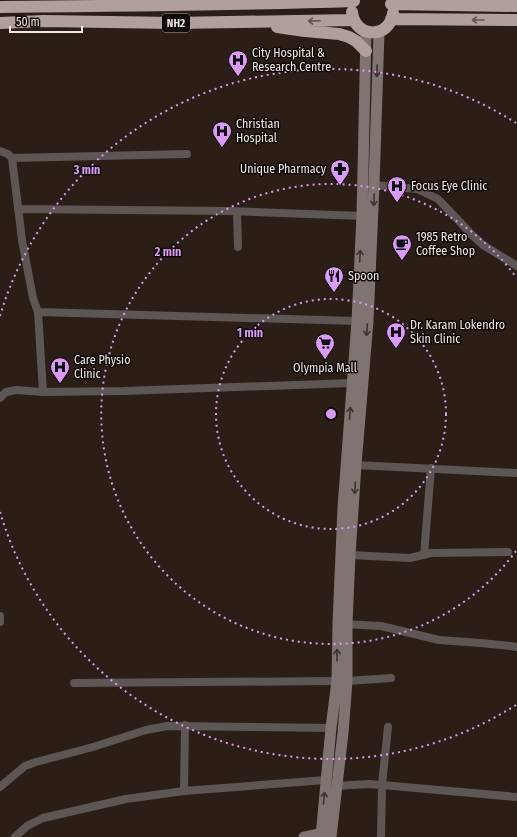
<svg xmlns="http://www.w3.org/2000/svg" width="517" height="837" viewBox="0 0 517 837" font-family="'Fira Sans Condensed',sans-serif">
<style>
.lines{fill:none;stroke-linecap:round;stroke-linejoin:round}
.street{stroke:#5d5654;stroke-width:8}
.secondary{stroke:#7f7471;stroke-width:11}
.highway{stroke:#b19f9b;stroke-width:12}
.oneway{stroke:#605451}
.oneway2{stroke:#3b3431}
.ring{fill:none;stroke:#d99af8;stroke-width:2;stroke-dasharray:2 4}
.labels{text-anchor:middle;stroke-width:3;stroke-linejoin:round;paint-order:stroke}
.shield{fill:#0e0907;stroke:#aca4a0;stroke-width:1}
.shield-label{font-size:11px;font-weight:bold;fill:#efe7e2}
.poi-label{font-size:12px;fill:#efe7e2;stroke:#0e0907;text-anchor:start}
.centre{fill:#d99af8;stroke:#0e0907;stroke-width:2}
.ring-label{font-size:12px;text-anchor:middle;font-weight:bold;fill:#d99af8;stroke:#0e0907;stroke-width:3;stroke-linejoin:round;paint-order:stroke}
</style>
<rect width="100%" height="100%" fill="#2a1e17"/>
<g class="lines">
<!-- street -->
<path class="street" d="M 0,151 L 8,154 L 12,158 L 22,240 L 33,298 L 38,312 L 43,392
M 12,158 L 187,154
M 374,185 L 417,189 L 438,199 L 459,221 L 471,234 L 483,245 L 517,266
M 18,209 L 230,211 L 362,216
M 237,212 L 238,247
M 38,312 L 357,321
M 0,398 L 6,392 L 16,390 L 43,392 L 124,391 L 352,383
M 356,465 L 517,473
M 350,555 L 410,558 L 431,553 L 508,552
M 424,555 L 431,468
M 0,616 L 0,622
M 342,624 L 381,626 L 439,640 L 481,643 L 511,646 L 517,647
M 347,681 L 391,678
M 74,683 L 337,681
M 336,786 L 369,784 L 382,785 L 517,797
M 0,787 L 25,766 L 36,762 L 93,747 L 146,730 L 167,726 L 331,728
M 184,791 L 185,725
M 15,837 L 27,826 L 43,818 L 126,799 L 184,791 L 326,780
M 381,837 L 382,785 L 388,727"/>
<!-- secondary -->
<path class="secondary" d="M 304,837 L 327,832
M 321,837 L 331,728 L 337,681 L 338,623 L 343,508 L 357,321 L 362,216 L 366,32
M 331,837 L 343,733 L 347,681 L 347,624 L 350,555 L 356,465 L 368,321 L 374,185 L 379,32"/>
<!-- highway -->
<path class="highway" d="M 391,4 L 517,6
M 0,7 C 118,6 236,5 354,1
M 352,12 C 355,39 390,39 393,13
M 391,19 L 517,20
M 0,23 L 43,21 L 174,23 L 353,20
M 277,27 L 305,31 L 339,34 L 349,37 L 356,41 L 366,51"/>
</g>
<!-- one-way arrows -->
<defs><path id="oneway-shaft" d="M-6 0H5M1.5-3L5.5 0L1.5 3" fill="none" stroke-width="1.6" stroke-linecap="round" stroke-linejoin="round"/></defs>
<g class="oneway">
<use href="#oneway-shaft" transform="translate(478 20) rotate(-180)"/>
<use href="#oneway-shaft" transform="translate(314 21) rotate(178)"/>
</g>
<g class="oneway2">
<use href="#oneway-shaft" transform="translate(377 71) rotate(92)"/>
<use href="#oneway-shaft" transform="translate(374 200) rotate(92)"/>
<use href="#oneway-shaft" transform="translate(360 256) rotate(-87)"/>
<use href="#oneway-shaft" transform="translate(367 330) rotate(94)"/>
<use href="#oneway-shaft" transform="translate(350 413) rotate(-86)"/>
<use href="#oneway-shaft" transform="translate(355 488) rotate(94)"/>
<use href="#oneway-shaft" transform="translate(337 655) rotate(-90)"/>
<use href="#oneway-shaft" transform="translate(324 798) rotate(-85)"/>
</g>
<!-- distance rings -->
<g class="ring">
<circle cx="331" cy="414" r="115"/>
<path d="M516 551A230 230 0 1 1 516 277"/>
<path d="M516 705A345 345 0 0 1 0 512M0 316A345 345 0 0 1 516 123"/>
</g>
<!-- icons -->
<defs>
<g id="hospital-pin" transform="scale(1)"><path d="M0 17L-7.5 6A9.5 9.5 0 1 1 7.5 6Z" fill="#d99af8" stroke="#0e0907"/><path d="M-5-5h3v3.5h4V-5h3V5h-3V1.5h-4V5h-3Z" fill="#111"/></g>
<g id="pharmacy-pin" transform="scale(1)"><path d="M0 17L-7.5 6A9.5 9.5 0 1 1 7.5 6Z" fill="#d99af8" stroke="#0e0907"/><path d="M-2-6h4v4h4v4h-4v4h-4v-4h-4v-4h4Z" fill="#111"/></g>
<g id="cafe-pin" transform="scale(1)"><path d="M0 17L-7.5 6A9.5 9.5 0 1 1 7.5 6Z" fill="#d99af8" stroke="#0e0907"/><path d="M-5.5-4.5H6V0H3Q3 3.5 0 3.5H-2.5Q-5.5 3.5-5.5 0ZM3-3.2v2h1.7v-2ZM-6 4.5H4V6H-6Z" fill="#111"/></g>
<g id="restaurant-pin" transform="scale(1)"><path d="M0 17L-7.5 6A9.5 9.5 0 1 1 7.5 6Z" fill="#d99af8" stroke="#0e0907"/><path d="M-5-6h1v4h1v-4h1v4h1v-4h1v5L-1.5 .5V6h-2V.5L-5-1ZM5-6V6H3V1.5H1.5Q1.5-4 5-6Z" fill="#111"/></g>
<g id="supermarket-pin" transform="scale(1)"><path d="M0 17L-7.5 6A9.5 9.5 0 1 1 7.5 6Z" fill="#d99af8" stroke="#0e0907"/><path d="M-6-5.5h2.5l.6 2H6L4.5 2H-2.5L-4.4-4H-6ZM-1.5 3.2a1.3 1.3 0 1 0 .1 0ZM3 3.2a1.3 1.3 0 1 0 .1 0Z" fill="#111"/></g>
</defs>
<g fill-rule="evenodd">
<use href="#hospital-pin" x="238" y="60"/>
<use href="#hospital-pin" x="222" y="131"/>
<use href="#pharmacy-pin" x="340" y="169"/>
<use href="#hospital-pin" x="397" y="186"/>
<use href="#cafe-pin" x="402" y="244"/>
<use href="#restaurant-pin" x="334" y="276"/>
<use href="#hospital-pin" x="396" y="332"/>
<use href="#supermarket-pin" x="325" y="343"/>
<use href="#hospital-pin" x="60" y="367"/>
</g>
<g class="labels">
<!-- shield labels -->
<rect class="shield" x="162" y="14" width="28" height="18" rx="3"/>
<g class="shield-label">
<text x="176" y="27">NH2</text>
</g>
<!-- poi labels -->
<g class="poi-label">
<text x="252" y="57">City Hospital &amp;<tspan x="252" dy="14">Research Centre</tspan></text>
<text x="236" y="128">Christian<tspan x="236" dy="14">Hospital</tspan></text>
<text x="326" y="173" text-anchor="end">Unique Pharmacy</text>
<text x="411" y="190">Focus Eye Clinic</text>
<text x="416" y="241">1985 Retro<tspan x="416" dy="14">Coffee Shop</tspan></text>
<text x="348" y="280">Spoon</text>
<text x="410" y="329">Dr. Karam Lokendro<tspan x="410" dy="14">Skin Clinic</tspan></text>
<text x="74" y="364">Care Physio<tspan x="74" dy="14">Clinic</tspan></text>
<text x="325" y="372" text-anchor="middle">Olympia Mall</text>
</g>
</g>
<circle cx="331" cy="414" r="6" class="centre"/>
<g class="ring-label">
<text x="87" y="174">3 min</text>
<text x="168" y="256">2 min</text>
<text x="250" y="337">1 min</text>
</g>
<!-- scale -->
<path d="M10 26v6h72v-6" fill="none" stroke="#efe7e2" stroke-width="2"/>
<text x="16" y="26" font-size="12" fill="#efe7e2" stroke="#0e0907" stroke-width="3" paint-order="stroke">50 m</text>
</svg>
